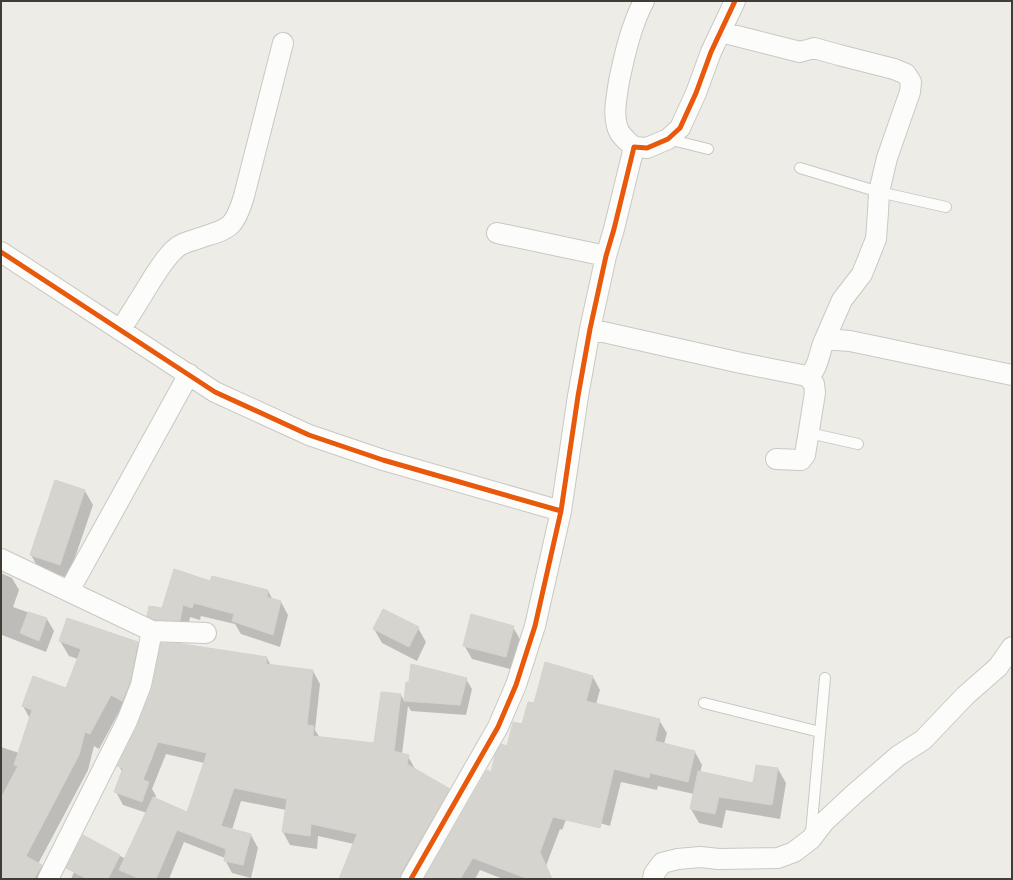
<svg xmlns="http://www.w3.org/2000/svg" width="1013" height="880" viewBox="0 0 1013 880" font-family="'Asap Condensed',sans-serif">
<style>
.shadow{fill:#0003;fill-rule:evenodd}
.building{fill:#d6d4cf;stroke:#d5d3cd}
.lines{fill:none;stroke-linecap:round;stroke-linejoin:round}
.service-casing{stroke:#c9c8c3;stroke-width:12}
.minor-casing{stroke:#c9c8c3;stroke-width:22}
.service{stroke:#fcfcfb;stroke-width:10}
.minor{stroke:#fcfcfb;stroke-width:20}
.cycleway-casing{stroke:#fff;stroke-width:8}
.cycleway{stroke:#e8590c;stroke-width:5}
</style>
<rect width="100%" height="100%" fill="#edece7"/>
<!-- shadow -->
<path class="shadow" d="M 85,491 L 93,505 L 68,578 L 39,569 L 31,555 Z
M 1,573 L 12,578 L 19,590 L 13,607 L 47,619 L 54,631 L 46,652 L 2,635 L 1,637 Z
M 211,583 L 268,591 L 273,600 L 281,602 L 288,615 L 280,647 L 241,634 L 235,624 L 201,616 L 200,620 L 190,617 L 187,633 L 156,629 L 148,616 Z
M 513,627 L 521,641 L 514,670 L 472,659 L 464,645 Z
M 418,628 L 426,642 L 417,661 L 382,643 L 374,629 Z
M 60,641 L 137,643 L 146,658 L 131,716 L 120,710 L 99,749 L 94,746 L 88,770 L 38,864 L 41,866 L 49,879 L 1,879 L 1,747 L 19,753 L 30,719 L 23,706 L 66,690 L 78,659 L 69,656 Z
M 267,658 L 271,666 L 313,671 L 320,684 L 315,730 L 320,738 L 375,744 L 401,695 L 405,702 L 407,683 L 466,679 L 472,689 L 466,715 L 411,711 L 408,706 L 402,754 L 408,756 L 415,769 L 415,770 L 449,789 L 456,802 L 412,879 L 341,879 L 354,844 L 318,836 L 317,849 L 290,845 L 283,832 L 286,810 L 241,801 L 232,830 L 251,835 L 258,848 L 251,878 L 232,873 L 225,860 L 225,858 L 184,842 L 169,879 L 71,879 L 88,839 L 126,859 L 147,813 L 123,805 L 116,792 L 123,773 L 119,766 ZM 166,754 L 204,763 L 188,813 L 155,798 L 156,796 L 152,789 Z
M 593,677 L 600,690 L 596,704 L 659,720 L 667,733 L 664,744 L 695,752 L 702,765 L 700,773 L 754,784 L 778,769 L 786,783 L 780,819 L 726,810 L 722,828 L 699,823 L 691,809 L 694,794 L 658,786 L 657,790 L 621,782 L 610,826 L 590,820 L 579,787 L 562,830 L 560,829 L 541,879 L 503,879 L 480,870 L 475,879 L 425,879 L 534,705 Z"/>
<!-- building -->
<path class="building" d="M 55,480 L 85,490 L 60,565 L 30,555 Z
M 174,569 L 210,581 L 212,576 L 268,590 L 267,597 L 281,601 L 273,635 L 232,621 L 234,614 L 194,603 L 192,608 L 183,605 L 180,621 L 155,620 L 147,616 L 149,606 L 162,608 Z
M 383,609 L 419,627 L 409,647 L 373,629 Z
M 28,612 L 47,618 L 39,641 L 20,633 Z
M 471,614 L 514,626 L 506,657 L 463,646 Z
M 67,618 L 138,642 L 130,682 L 122,701 L 111,695 L 90,734 L 85,732 L 79,755 L 26,856 L 42,865 L 34,879 L 1,879 L 1,798 L 18,766 L 14,765 L 32,710 L 22,706 L 33,676 L 66,688 L 81,649 L 59,641 Z
M 161,643 L 176,643 L 267,657 L 266,664 L 313,670 L 307,725 L 314,726 L 313,736 L 374,743 L 381,692 L 401,694 L 394,751 L 409,755 L 407,764 L 450,789 L 401,873 L 400,879 L 339,879 L 357,834 L 311,824 L 310,836 L 282,832 L 287,799 L 234,788 L 221,826 L 251,834 L 243,865 L 224,861 L 226,849 L 177,830 L 156,879 L 140,879 L 119,870 L 153,797 L 187,812 L 207,753 L 158,742 L 143,780 L 149,782 L 142,802 L 114,792 L 123,768 L 117,766 L 137,726 L 152,689 Z
M 545,662 L 593,676 L 586,701 L 660,719 L 655,741 L 695,751 L 688,782 L 650,773 L 649,778 L 614,769 L 600,828 L 553,817 L 540,852 L 552,879 L 528,879 L 473,858 L 460,879 L 424,879 L 487,770 L 491,772 L 495,755 L 501,744 L 507,746 L 513,722 L 522,724 L 528,702 L 534,703 Z
M 411,664 L 467,678 L 460,705 L 404,701 L 406,682 L 409,682 Z
M 756,765 L 778,768 L 772,805 L 719,797 L 715,814 L 690,809 L 698,771 L 753,783 Z
M 83,835 L 120,855 L 108,879 L 87,879 L 66,868 Z"/>
<g class="lines">
<!-- service casing -->
<g class="service-casing">
<path id="service" d="M 668,139 L 708,149
M 800,168 L 879,192 L 946,207
M 809,433 L 858,444
M 704,703 L 820,732
M 811,833 L 825,678"/>
</g>
<!-- minor casing -->
<g class="minor-casing">
<path id="minor" d="M 721,32 L 800,52 L 814,48 L 839,55 L 894,69 L 906,74 L 911,82 L 910,92 L 887,158 L 879,192 L 878,212 L 876,239 L 862,274 L 842,300 L 825,339
M 634,147 C 628,142 619,135 617,126 C 613,111 617,96 619,81 C 625,53 631,26 644,1
M 497,233 L 606,256
M 1,252 L 215,392 L 309,435 L 383,460 L 561,511
M 590,329 L 741,363 L 807,376 C 819,371 819,350 825,339 L 850,341 L 1012,375
M 120,330 C 131,314 141,297 151,281 C 158,270 165,258 175,249 C 180,244 187,242 194,240 C 227,228 233,233 244,196 L 283,43
M 776,459 L 801,460 L 805,455 L 815,393 L 814,384 L 807,376
M 1,559 L 152,631 L 206,633
M 69,591 L 189,374
M 48,879 L 127,721 L 141,685 L 152,631
M 411,879 L 498,727 L 516,685 L 535,626 L 561,511 L 578,396 L 590,329 L 606,256 L 614,229 L 634,147 L 647,148 L 668,139 L 680,128 L 696,93 L 711,52 L 735,1
M 653,879 L 654,874 L 662,863 L 678,859 L 700,857 L 719,859 L 778,858 L 794,852 L 811,839 L 824,822 L 853,795 L 898,756 L 923,740 L 966,695 L 998,667 L 1012,647"/>
</g>
<!-- service -->
<use href="#service" class="service"/>
<!-- minor -->
<use href="#minor" class="minor"/>
<!-- cycleway casing -->
<g class="cycleway-casing">
<path id="cycleway" d="M 1,252 L 215,392 L 309,435 L 383,460 L 561,511
M 411,879 L 498,727 L 516,685 L 535,626 L 561,511 L 578,396 L 590,329 L 606,256 L 614,229 L 634,147 L 647,148 L 668,139 L 680,128 L 696,93 L 711,52 L 735,1"/>
</g>
<!-- cycleway -->
<use href="#cycleway" class="cycleway"/>
</g>
<!-- border -->
<rect width="1013" height="880" fill="none" stroke="#413d34" stroke-width="4"/>
</svg>
